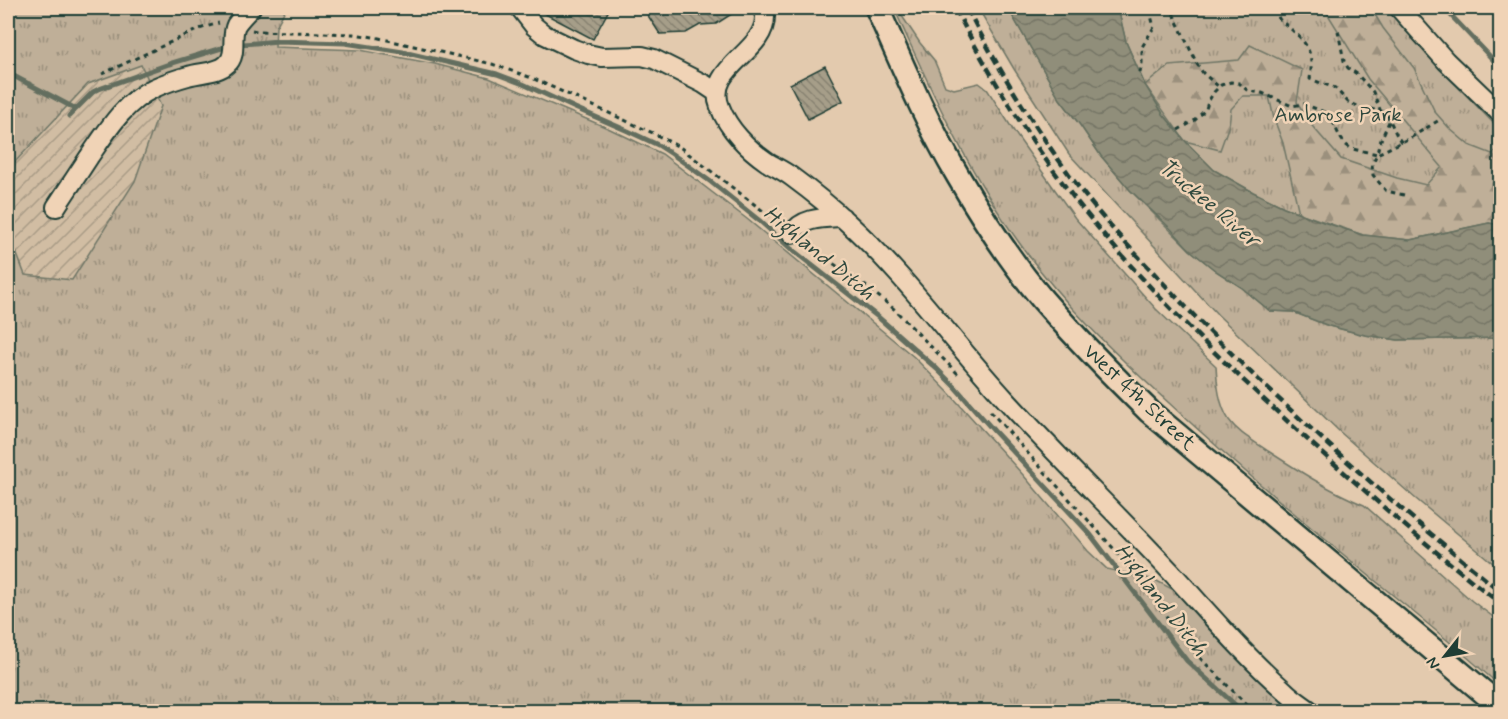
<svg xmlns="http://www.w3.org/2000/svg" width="1508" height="719" viewBox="0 0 1508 719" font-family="Mynerve,sans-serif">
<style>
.industrial{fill:url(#industrial-furrows)}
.grass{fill:url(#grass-tufts);stroke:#6f7666;stroke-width:1.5}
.forest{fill:url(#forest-firs);stroke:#6f7666;stroke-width:1.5}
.water{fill:url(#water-waves);stroke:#636e5e;stroke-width:1.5}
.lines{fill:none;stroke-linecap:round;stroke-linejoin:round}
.stream{stroke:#636e5e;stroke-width:5}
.building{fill:url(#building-back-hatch);stroke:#1f3d34;stroke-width:1.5}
.minor-casing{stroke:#1f3d34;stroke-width:22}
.major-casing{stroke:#1f3d34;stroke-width:27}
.path{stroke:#1f3d34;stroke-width:3;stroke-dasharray:4.5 4.5;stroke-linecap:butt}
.minor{stroke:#f0d3b6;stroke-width:18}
.major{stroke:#f0d3b6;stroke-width:22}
.rail{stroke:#1f3d34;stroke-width:4.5;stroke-dasharray:9 4.5;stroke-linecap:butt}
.labels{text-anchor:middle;stroke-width:5;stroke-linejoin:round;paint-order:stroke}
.park-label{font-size:21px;fill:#2f483e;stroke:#f0d3b6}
.street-label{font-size:21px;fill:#1f3d34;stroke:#f0d3b6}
.water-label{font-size:22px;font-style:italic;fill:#30493e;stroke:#f0d3b6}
</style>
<defs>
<pattern id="industrial-furrows" width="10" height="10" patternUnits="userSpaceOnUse" patternTransform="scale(1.5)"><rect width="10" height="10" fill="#d1bda3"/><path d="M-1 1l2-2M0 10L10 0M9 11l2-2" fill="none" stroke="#a99b86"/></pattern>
<pattern id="grass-tufts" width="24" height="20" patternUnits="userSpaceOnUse" patternTransform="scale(1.5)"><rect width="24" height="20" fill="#bfaf98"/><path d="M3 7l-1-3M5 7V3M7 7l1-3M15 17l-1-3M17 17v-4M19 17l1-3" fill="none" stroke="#9b907d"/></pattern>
<pattern id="forest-firs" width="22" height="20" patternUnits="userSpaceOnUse" patternTransform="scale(1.5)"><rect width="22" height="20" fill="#bfaf98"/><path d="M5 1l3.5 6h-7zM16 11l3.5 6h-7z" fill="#9b907d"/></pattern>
<pattern id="water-waves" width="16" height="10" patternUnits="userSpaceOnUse" patternTransform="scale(1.5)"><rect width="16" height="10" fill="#908e7a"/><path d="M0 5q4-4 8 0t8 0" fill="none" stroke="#757565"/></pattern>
<pattern id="building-back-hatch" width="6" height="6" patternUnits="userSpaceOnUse" patternTransform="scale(1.5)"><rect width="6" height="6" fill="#a69e89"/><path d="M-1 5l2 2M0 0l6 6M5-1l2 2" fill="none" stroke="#878271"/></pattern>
</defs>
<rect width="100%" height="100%" fill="#e3caae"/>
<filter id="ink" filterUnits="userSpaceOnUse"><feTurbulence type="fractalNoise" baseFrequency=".0167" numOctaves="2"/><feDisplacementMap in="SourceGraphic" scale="12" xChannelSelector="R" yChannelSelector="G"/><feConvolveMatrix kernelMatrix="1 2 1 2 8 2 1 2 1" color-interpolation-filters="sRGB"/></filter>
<g filter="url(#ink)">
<!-- industrial -->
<path class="industrial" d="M 141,65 L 161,106 L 135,181 L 72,280 L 25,275 L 8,231 L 8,189 L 13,164 L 88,84 Z"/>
<!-- grass -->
<path class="grass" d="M 8,8 L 286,8 L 276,27 L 275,47 L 360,50 L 435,64 L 489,78 L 610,129 L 662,154 L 747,219 L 914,357 L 950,394 L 1024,476 L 1088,551 L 1107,569 L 1155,580 L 1174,590 L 1248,668 L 1284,703 L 1296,711 L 8,711 L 8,231 L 25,275 L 72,280 L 135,181 L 161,106 L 141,65 L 88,84 L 13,164 L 8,189 Z
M 894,8 L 898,8 L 902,16 L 920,43 L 934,60 L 945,86 L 954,89 L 979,83 L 987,89 L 1017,136 L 1075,218 L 1156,309 L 1216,366 C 1217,384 1219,405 1229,420 C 1239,434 1254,441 1268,451 C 1299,471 1330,491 1364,505 L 1472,601 L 1500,622 L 1500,686 C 1444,635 1384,589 1326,540 C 1273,496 1220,450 1169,403 C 1115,354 1066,307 1023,248 C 969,174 931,91 894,8 Z
M 978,8 L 1010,8 L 1013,17 L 1060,99 L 1080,125 L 1101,156 L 1130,190 L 1190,250 L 1216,271 L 1241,287 L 1270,311 L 1293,312 L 1329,326 L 1365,335 L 1398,340 L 1500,338 L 1500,569 L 1416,499 L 1340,432 L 1218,315 L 1069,154 L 1014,69 Z
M 1118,8 L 1386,8 L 1431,59 L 1500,130 L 1500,225 L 1489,223 L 1410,240 L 1363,235 L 1323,222 L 1284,207 L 1253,192 L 1214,170 L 1187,143 L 1163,114 L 1145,85 L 1126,42 Z"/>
<!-- forest -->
<path class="forest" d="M 1324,8 L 1371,8 L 1383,28 L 1414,68 L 1435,112 L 1450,129 L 1469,145 L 1492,154 L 1500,148 L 1500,225 L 1489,223 L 1410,240 L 1363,235 L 1299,213 L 1283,143 L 1274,119 L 1269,96 L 1243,96 L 1231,109 L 1229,125 L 1220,150 L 1185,141 L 1145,85 L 1169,66 L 1239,60 L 1250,45 L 1302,70 L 1297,102 L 1313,127 L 1341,159 L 1397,178 L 1426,185 L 1442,167 L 1368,79 Z"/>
<!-- water -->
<path class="water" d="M 1010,8 L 1118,8 L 1126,42 L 1145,85 L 1163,114 L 1187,143 L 1214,170 L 1253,192 L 1284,207 L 1323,222 L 1363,235 L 1410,240 L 1489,223 L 1500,225 L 1500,338 L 1398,340 L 1365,335 L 1329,326 L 1293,312 L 1270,311 L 1241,287 L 1216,271 L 1190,250 L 1171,229 L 1130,190 L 1101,156 L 1080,125 L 1060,99 L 1013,17 Z"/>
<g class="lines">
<!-- stream -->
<path class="stream" d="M 1444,8 L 1500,67
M 244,44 L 278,41 L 345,43 L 403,52 L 497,74 L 523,84 L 575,108 L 628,131 L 658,145 L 672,154 L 711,182 L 761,222 L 790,248 L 878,317 L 937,369 L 955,387 L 994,431 L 1090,534 L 1187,661 L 1243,712
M 8,73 L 76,109
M 69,116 L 93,92 L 99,89 L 169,64 L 225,47"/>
</g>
<!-- building -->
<path class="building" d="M 534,8 L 610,8 L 593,39 Z
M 643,8 L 741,8 L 716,24 L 700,25 L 686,33 L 660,34 Z
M 825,66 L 843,101 L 808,119 L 790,84 Z"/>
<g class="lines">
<!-- minor casing -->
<g class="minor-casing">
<path id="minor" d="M 520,8 L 534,26 L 545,35 L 574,49 L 588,54 L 602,57 L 642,56 L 654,59 L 704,84 L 716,92
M 763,8 C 763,11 765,14 765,17 C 765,53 704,68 720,107 C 728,129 748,149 767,162 C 775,167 784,171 792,177 C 811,191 831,207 848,223 C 907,277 953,342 1006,400 C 1060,459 1117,514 1171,572 C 1208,612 1244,655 1285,691 C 1293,699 1303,705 1312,712
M 1399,8 L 1446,61 L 1500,113
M 56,207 C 67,190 78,174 89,157 C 107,131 124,102 154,88 C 165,83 177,79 188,76 C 201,72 218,73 227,64 C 238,55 230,37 236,25 C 240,19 246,13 251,8
M 792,234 C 801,217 825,218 842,217"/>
</g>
<!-- major casing -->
<g class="major-casing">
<path id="major" d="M 877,8 C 902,64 926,122 958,176 C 983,219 1011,262 1043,300 C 1077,339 1113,376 1150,412 L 1500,706"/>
</g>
<!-- path -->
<path class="path" d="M 1167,8 L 1172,11 L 1197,64 L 1203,73 L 1219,87
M 1276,8 L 1279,19 C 1302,39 1315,45 1310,79 L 1335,88 L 1348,102 L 1360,107 L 1385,112 C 1392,122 1394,133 1402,143
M 252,30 L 257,31 L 354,34 L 379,38 L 492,64 L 532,78 L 655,134 L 681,148 L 780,224
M 1338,31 L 1344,61 L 1348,68 L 1357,74 L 1373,92 L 1381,112
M 1140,73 L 1142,63 L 1142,47 L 1154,27 L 1149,8
M 102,74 L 199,29 L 219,23
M 1178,130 L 1194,121 L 1206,109 L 1208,102 L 1214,92 L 1221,85 L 1231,82 L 1239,83 L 1248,91 L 1262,93 L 1292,106 L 1304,104 L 1329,114 C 1336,125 1339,144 1353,149 C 1361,151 1369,152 1377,154 C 1379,141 1385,132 1390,119
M 1404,195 L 1386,191 L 1373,175 L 1372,164 L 1377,154 L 1410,138 L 1441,119
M 804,243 L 867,287 L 894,309 L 958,374
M 990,411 L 1114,549 L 1177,630 L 1200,658 L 1254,712"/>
<!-- minor -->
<use href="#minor" class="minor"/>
<!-- major -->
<use href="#major" class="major"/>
<!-- rail -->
<path class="rail" d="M 955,8 C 979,55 1005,100 1035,144 C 1107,251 1202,343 1297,430 C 1363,490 1430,549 1500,603
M 967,8 C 999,71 1037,132 1080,189 C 1102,218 1127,245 1152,271 C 1188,310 1225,348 1264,385 C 1340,457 1419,525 1500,591"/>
</g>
</g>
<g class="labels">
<!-- park labels -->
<g class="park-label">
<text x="1338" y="121">Ambrose Park</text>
</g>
<!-- street labels -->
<g class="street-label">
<text transform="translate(1140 397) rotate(43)" y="7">West 4th Street</text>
</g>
<!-- water labels -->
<g class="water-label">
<text transform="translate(1210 202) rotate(40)" y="8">Truckee River</text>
<text transform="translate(820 252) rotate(39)" y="8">Highland Ditch</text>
<text transform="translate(1162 599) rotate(52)" y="8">Highland Ditch</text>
</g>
</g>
<!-- margin -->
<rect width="1508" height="719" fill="none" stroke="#f0d3b6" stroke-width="30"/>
<rect x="15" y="15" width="1478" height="689" fill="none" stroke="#1f3d34" stroke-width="2" filter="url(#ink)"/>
<!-- north arrow -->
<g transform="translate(1445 656) rotate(239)" stroke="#f0d3b6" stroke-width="4.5" paint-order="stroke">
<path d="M0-4.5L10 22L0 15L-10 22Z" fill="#1f3d34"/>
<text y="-9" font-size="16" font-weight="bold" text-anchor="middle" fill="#1f3d34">N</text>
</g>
</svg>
